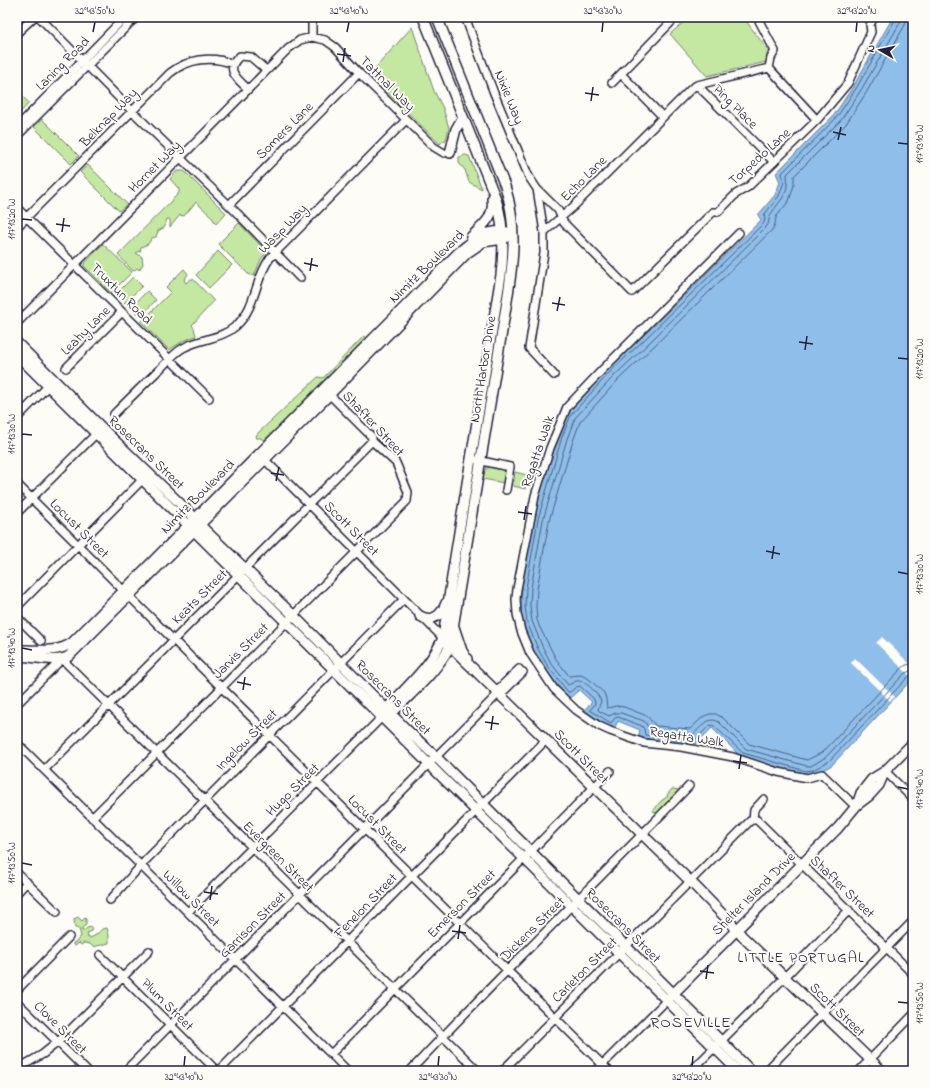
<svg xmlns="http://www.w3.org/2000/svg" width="930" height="1088" viewBox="0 0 930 1088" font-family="'Indie Flower',sans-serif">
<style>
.green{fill:#c4e7a1;stroke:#73846e}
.water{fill:#8ebee9;stroke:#6380a3}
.pier{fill:#fdfcf7}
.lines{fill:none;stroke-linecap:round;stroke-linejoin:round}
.shore{stroke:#4d6081;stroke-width:1}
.minor-casing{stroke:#22223b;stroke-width:10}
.major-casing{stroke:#22223b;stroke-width:12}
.minor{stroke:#fdfcf7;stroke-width:7}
.major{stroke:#fdfcf7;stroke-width:9}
.ticks{fill:none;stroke:#22223b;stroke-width:1.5}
.labels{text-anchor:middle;stroke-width:4;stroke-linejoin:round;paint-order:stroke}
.street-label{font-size:14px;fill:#22223b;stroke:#fdfcf7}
.neighbourhood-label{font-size:15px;letter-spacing:1px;fill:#22223b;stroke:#fdfcf7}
.quarter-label{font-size:16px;letter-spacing:1px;fill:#22223b;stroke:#fdfcf7}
.neatline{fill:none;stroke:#22223b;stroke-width:1.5}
.ticks-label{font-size:10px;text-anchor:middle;fill:#22223b}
</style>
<rect width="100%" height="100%" fill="#fdfcf7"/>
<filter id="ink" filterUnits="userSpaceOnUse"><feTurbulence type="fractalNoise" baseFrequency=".025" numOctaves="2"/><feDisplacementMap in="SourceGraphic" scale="8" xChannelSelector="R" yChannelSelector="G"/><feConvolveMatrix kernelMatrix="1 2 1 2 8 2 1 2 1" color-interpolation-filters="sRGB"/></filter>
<g filter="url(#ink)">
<!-- green -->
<path class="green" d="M 690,17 L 743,17 L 768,50 L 766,62 L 707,76 L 670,34 Z
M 412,27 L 434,91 L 443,108 L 449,128 L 446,140 L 443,141 L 440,144 L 369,75 Z
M 17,91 L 29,103 L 18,115 L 17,115 Z
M 42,119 L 79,156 L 71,164 L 34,127 Z
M 465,155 L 469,156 L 482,189 L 469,182 L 465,170 L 459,163 L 459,157 Z
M 88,165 L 127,204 L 119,211 L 80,172 Z
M 177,171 L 184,171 L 226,213 L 216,224 L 211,216 L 196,202 L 184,216 L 180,215 L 170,227 L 170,220 L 169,219 L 167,219 C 163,230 168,225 158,231 L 156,237 L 152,238 L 148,244 L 141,247 L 140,252 L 139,251 L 136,253 L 142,257 L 143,264 L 139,270 L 137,268 L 133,271 L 118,255 L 179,193 L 179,189 L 170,179 Z
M 239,223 L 267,252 L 261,259 L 254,276 L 248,274 L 218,244 Z
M 103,244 L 132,272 L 111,293 L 84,266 L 84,264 Z
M 218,251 L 232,265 L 209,288 L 196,275 Z
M 184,269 L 188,274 L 184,280 L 186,283 L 191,279 L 193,279 L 214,301 L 192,325 L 194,328 L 196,336 L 183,341 L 169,350 L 141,322 L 171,292 L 166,287 Z
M 133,277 L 142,286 L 125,303 L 116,294 Z
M 147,291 L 156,300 L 140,317 L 131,308 Z
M 364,336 L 366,338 L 274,431 L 264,440 L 260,438 L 256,438 L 256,437 L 257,434 L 318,377 L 323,378 Z
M 489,467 L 503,470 L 506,473 L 504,483 L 483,479 L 484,471 Z
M 515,472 L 527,475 L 525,489 L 513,486 Z
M 672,789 L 680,790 L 657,813 L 653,811 L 661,801 L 668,796 L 667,795 Z
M 78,917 L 82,921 L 85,918 L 86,919 L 86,925 L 82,928 L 82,931 L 84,931 L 87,928 L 90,927 L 92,928 L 91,931 L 87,933 L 88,936 L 87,937 L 90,938 L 96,935 L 102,929 L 107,928 L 109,936 L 109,943 L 93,947 L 90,944 L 84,943 L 81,945 L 79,943 L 75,946 L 73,945 L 73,943 L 76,942 L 81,936 L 79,929 L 75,928 L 74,919 Z"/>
<!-- water -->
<path class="water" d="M 893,17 L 913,17 L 913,678 L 832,765 L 814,775 L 806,775 L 741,757 L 712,728 L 696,744 L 652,740 L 638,737 L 640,730 L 618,721 L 614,729 L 583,711 L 592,702 L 579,690 L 569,699 L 566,696 C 549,674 529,651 523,623 C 518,602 523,580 527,559 C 529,546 531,531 534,517 C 543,481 555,445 569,410 L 571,410 L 577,401 L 607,369 L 644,335 L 761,220 L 758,215 L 775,195 L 780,182 L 776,173 L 834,115 L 854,85 Z"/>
<!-- pier -->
<path class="pier" d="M 882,637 L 913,667 L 913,677 L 910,676 L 876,643 Z
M 855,658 L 895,697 L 890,701 L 851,663 Z"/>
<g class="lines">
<!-- shore -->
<path class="shore" d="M 896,17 L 895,20 L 857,87 L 837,117 L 782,173 L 784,182 L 779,196 L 764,215 L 765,219 L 764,223 L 646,338 L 610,372 L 571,415 L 562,437 L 538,519 L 526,588 L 525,606 L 527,622 L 538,649 L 547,665 L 568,692 L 570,692 L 576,687 L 580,686 L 594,699 L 595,704 L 590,710 L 611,723 L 615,718 L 618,717 L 642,726 L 644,729 L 645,735 L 695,740 L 709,726 L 713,725 L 743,753 L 806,771 L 813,770 L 829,761 L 908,677 L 913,675
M 901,17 L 900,23 L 861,90 L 841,120 L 787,174 C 789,196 781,198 771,214 C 768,218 770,222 767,226 L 650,342 L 614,376 L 575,418 L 567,439 L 543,520 L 531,588 L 530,606 L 532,621 L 542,646 L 551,663 L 568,685 C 572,684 575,680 580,681 C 587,682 599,695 601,701 L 598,709 L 599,711 L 609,716 L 615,713 L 621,713 L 644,721 L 651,731 L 692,735 C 701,729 707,715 719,722 L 746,749 L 807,766 L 811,766 L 826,757 L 905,673 L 913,670
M 907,17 L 905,25 L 866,93 L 846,124 L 794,176 L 794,185 L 789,201 L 776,217 L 775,224 L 772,230 L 654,346 L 618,380 L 580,422 L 573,441 L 549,521 L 537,589 L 536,606 L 537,620 L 540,628 L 556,659 L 569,676 L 581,675 L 589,679 L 604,693 L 606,699 L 607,708 L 617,706 L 624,707 L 647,716 L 656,726 L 690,729 L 704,716 L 710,714 L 716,714 L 723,718 L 749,744 L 807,760 L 823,752 L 901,669 L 906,665 L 913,664"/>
<!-- minor casing -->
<g class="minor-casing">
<path id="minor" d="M 39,17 L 132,111 L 237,213 L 300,278
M 465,17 L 494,93 L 529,177 L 537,189 L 558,210 L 564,223 L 632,292 L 713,212 L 718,212 L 736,194 L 748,187 L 817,120 L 848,83 L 871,32 L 870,25 L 874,17
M 757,17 L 775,51 L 771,58 L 769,68 L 817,120
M 17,33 L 34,17
M 312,37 L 312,17
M 621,74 L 663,117
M 612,83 L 676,17
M 697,85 L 774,162
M 248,89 C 237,79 224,69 240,56 L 251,57 L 266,70
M 17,127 L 125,17
M 17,136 L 131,22 L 138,17
M 537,189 L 544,232
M 229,205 L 359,73
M 17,208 L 209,398
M 17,227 L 170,73 C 188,59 211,55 233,64
M 739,233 L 603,369 L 567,407 L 550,448 L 535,496 L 517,589 L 516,599 L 517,614 L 521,631 L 530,653 L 554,689 L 576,710 L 599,726 L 610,731 L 644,743 L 681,747 L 733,757 L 778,772 L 807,778 L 822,774 L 856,807
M 19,321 L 288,49 L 300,40 L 312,37 L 325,40 L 335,47 L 359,73 L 434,147 L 444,153
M 66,368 L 122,312
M 554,375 L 529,348 L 544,253 L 544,232 L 573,207 L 692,88 L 697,85 L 769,68
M 114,414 C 129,399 144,384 160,369 C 167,362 174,353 183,348 C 200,338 220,340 236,326 C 257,306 254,280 270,258 L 406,120
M 17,418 L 52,382
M 264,459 L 443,638
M 477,460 L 510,467 L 506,490
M 17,484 L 124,591
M 17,513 L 99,431
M 129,596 L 609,1071
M 17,607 L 142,480
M 17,617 L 41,641
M 496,691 L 519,669
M 500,695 L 523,672
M 17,704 L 62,659 L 478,1071
M 17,743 L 348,1071
M 44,770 L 372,441
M 885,771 L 913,799
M 92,818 L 407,501 L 408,492 L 396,463 L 372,441 L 372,437 L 326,391
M 753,820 L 757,820 L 913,974
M 753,820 L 754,810 L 764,799
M 17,873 L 57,912
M 17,893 L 27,882
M 110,900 L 146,860 L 404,599
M 188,912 L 382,717
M 100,955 L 217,1071
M 17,990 L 69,937
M 17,1002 L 87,1071
M 331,1054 L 610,771
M 17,1069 L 43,1054 L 58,1042 L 149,951
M 125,1071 L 499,693
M 219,1071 L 546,740
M 410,1071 C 501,974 597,882 689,786
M 502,1071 L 750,821 L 753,820
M 596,1071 L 667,1000
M 691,1071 L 785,977 L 849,910
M 766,1071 L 913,921
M 859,1071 L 913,1015"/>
</g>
<!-- major casing -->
<g class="major-casing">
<path id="major" d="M 450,153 L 456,129 L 463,117
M 471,237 C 483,225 495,218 492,199
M 17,343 L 110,436 L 190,513 L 204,529 L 293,615 L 405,728 L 436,757 L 751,1071
M 17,355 L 738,1071
M 420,616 C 432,623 442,615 446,603
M 454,627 L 462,651 L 467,659
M 447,643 L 690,881 L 731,923 L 742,936 L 882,1071
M 22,650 C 40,650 57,653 72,643 L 458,253 C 474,239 485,229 508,232
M 17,656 C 31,656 58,664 69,656 L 329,395 L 467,253 L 483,242 L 503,239 L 507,237
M 388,711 L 395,710 C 415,690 436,672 450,646 L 506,307 C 513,265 518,227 505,186 L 437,17
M 386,714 L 388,711 L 390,705 C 410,684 431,665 443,638 L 454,563 L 501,275 C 504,250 504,224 496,199 L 423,17
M 857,805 L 861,793 L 872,779 L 885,771 L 913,743
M 669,998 L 838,828 L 857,805 L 869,796 L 879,785 L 885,771"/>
</g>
<!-- minor -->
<use href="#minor" class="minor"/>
<!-- major -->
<use href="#major" class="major"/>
</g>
</g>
<!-- ticks -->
<path class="ticks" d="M 93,32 L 95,22M 347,32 L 349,22M 602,32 L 603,22M 856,32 L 857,22M 337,54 L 351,56M 343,62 L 345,48M 585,93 L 599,95M 591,101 L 593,87M 833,132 L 846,135M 838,140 L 841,127M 898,143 L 908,144M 22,219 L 32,220M 56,224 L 70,226M 62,232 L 64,218M 304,263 L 318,266M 310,271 L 312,258M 552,303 L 565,305M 557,311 L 560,297M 799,342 L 813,344M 805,350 L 807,336M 898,358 L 908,359M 22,434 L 32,435M 271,473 L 284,475M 276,481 L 279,467M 518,512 L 532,514M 524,520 L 526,506M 766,551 L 780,554M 772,559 L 774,546M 898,572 L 908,574M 22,648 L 32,650M 237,682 L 251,685M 243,690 L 245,677M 485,722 L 499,724M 491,730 L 493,716M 733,761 L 747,763M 739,769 L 741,755M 898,787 L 908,789M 22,863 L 32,865M 204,892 L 218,894M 210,900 L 212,886M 452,931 L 466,933M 458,939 L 460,925M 700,971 L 714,973M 706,979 L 708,965M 898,1002 L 908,1003M 184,1066 L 185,1056M 438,1066 L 439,1056M 692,1066 L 693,1056"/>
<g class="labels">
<!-- street labels -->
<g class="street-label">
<text transform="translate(62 63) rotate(-45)" y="5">Laning Road</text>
<text transform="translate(388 83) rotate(45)" y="5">Tattnal Way</text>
<text transform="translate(510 97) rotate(68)" y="5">Nixie Way</text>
<text transform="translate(736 106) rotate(45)" y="5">Ping Place</text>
<text transform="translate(108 117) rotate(-46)" y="5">Belknap Way</text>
<text transform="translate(284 130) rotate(-45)" y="5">Somers Lane</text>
<text transform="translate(759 156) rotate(-42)" y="5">Torpedo Lane</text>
<text transform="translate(154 166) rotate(-45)" y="5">Hornet Way</text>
<text transform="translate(583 178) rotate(-45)" y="5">Echo Lane</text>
<text transform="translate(282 228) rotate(-46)" y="5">Wasp Way</text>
<text transform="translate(426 266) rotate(-44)" y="5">Nimitz Boulevard</text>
<text transform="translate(122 293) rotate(45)" y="5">Truxtun Road</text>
<text transform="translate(85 330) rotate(-45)" y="5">Leahy Lane</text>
<text transform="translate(482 369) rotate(-81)" y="5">North Harbor Drive</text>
<text transform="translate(374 423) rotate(47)" y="5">Shafter Street</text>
<text transform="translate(537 451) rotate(-71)" y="5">Regatta Walk</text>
<text transform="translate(147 452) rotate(44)" y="5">Rosecrans Street</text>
<text transform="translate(197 496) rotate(-45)" y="5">Nimitz Boulevard</text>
<text transform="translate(80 528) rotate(45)" y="5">Locust Street</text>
<text transform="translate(352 528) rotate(45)" y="5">Scott Street</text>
<text transform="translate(199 596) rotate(-45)" y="5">Keats Street</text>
<text transform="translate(240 650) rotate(-45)" y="5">Jarvis Street</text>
<text transform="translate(394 697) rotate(45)" y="5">Rosecrans Street</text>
<text transform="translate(687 736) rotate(9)" y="5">Regatta Walk</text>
<text transform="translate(246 739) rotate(-45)" y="5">Ingelow Street</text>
<text transform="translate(582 756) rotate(45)" y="5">Scott Street</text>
<text transform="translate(292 789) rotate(-45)" y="5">Hugo Street</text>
<text transform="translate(378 824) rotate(45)" y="5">Locust Street</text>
<text transform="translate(279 856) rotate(45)" y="5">Evergreen Street</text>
<text transform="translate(843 886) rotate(44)" y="5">Shafter Street</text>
<text transform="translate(753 893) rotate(-45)" y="5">Shelter Island Drive</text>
<text transform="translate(192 898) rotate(45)" y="5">Willow Street</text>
<text transform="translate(461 903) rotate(-45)" y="5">Emerson Street</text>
<text transform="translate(365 905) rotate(-46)" y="5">Fenelon Street</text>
<text transform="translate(252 924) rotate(-45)" y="5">Garrison Street</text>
<text transform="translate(624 925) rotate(45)" y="5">Rosecrans Street</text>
<text transform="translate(532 928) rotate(-45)" y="5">Dickens Street</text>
<text transform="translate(584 969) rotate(-45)" y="5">Carleton Street</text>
<text transform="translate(168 1004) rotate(45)" y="5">Plum Street</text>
<text transform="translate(838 1009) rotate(44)" y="5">Scott Street</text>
<text transform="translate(61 1027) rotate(45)" y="5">Clove Street</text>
</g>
<!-- neighbourhood labels -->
<g class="neighbourhood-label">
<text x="801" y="962">LITTLE PORTUGAL</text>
</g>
<!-- quarter labels -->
<g class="quarter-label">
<text x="691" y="1027">ROSEVILLE</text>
</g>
</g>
<!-- margin -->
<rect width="930" height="1088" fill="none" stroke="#fdfcf7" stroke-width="44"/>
<!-- north arrow -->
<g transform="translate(880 50) rotate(279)" stroke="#fdfcf7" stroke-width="3" paint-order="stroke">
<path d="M0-3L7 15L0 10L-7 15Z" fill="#22223b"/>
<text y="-6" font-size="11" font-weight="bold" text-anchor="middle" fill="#22223b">N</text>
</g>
<rect x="22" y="22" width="886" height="1044" class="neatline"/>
<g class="ticks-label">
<text x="95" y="14">32°43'50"N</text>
<text x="349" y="14">32°43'40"N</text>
<text x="603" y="14">32°43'30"N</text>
<text x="857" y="14">32°43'20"N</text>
<text transform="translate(919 144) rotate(-90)" y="4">117°13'10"W</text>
<text transform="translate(11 219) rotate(-90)" y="4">117°13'20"W</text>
<text transform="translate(919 359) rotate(-90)" y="4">117°13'20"W</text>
<text transform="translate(11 434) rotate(-90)" y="4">117°13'30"W</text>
<text transform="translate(919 574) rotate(-90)" y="4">117°13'30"W</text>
<text transform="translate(11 648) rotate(-90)" y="4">117°13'40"W</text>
<text transform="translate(919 789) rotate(-90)" y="4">117°13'40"W</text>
<text transform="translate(11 863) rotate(-90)" y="4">117°13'50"W</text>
<text transform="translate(919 1003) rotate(-90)" y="4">117°13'50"W</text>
<text x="184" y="1080">32°43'40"N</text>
<text x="438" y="1080">32°43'30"N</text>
<text x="692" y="1080">32°43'20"N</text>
</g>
</svg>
